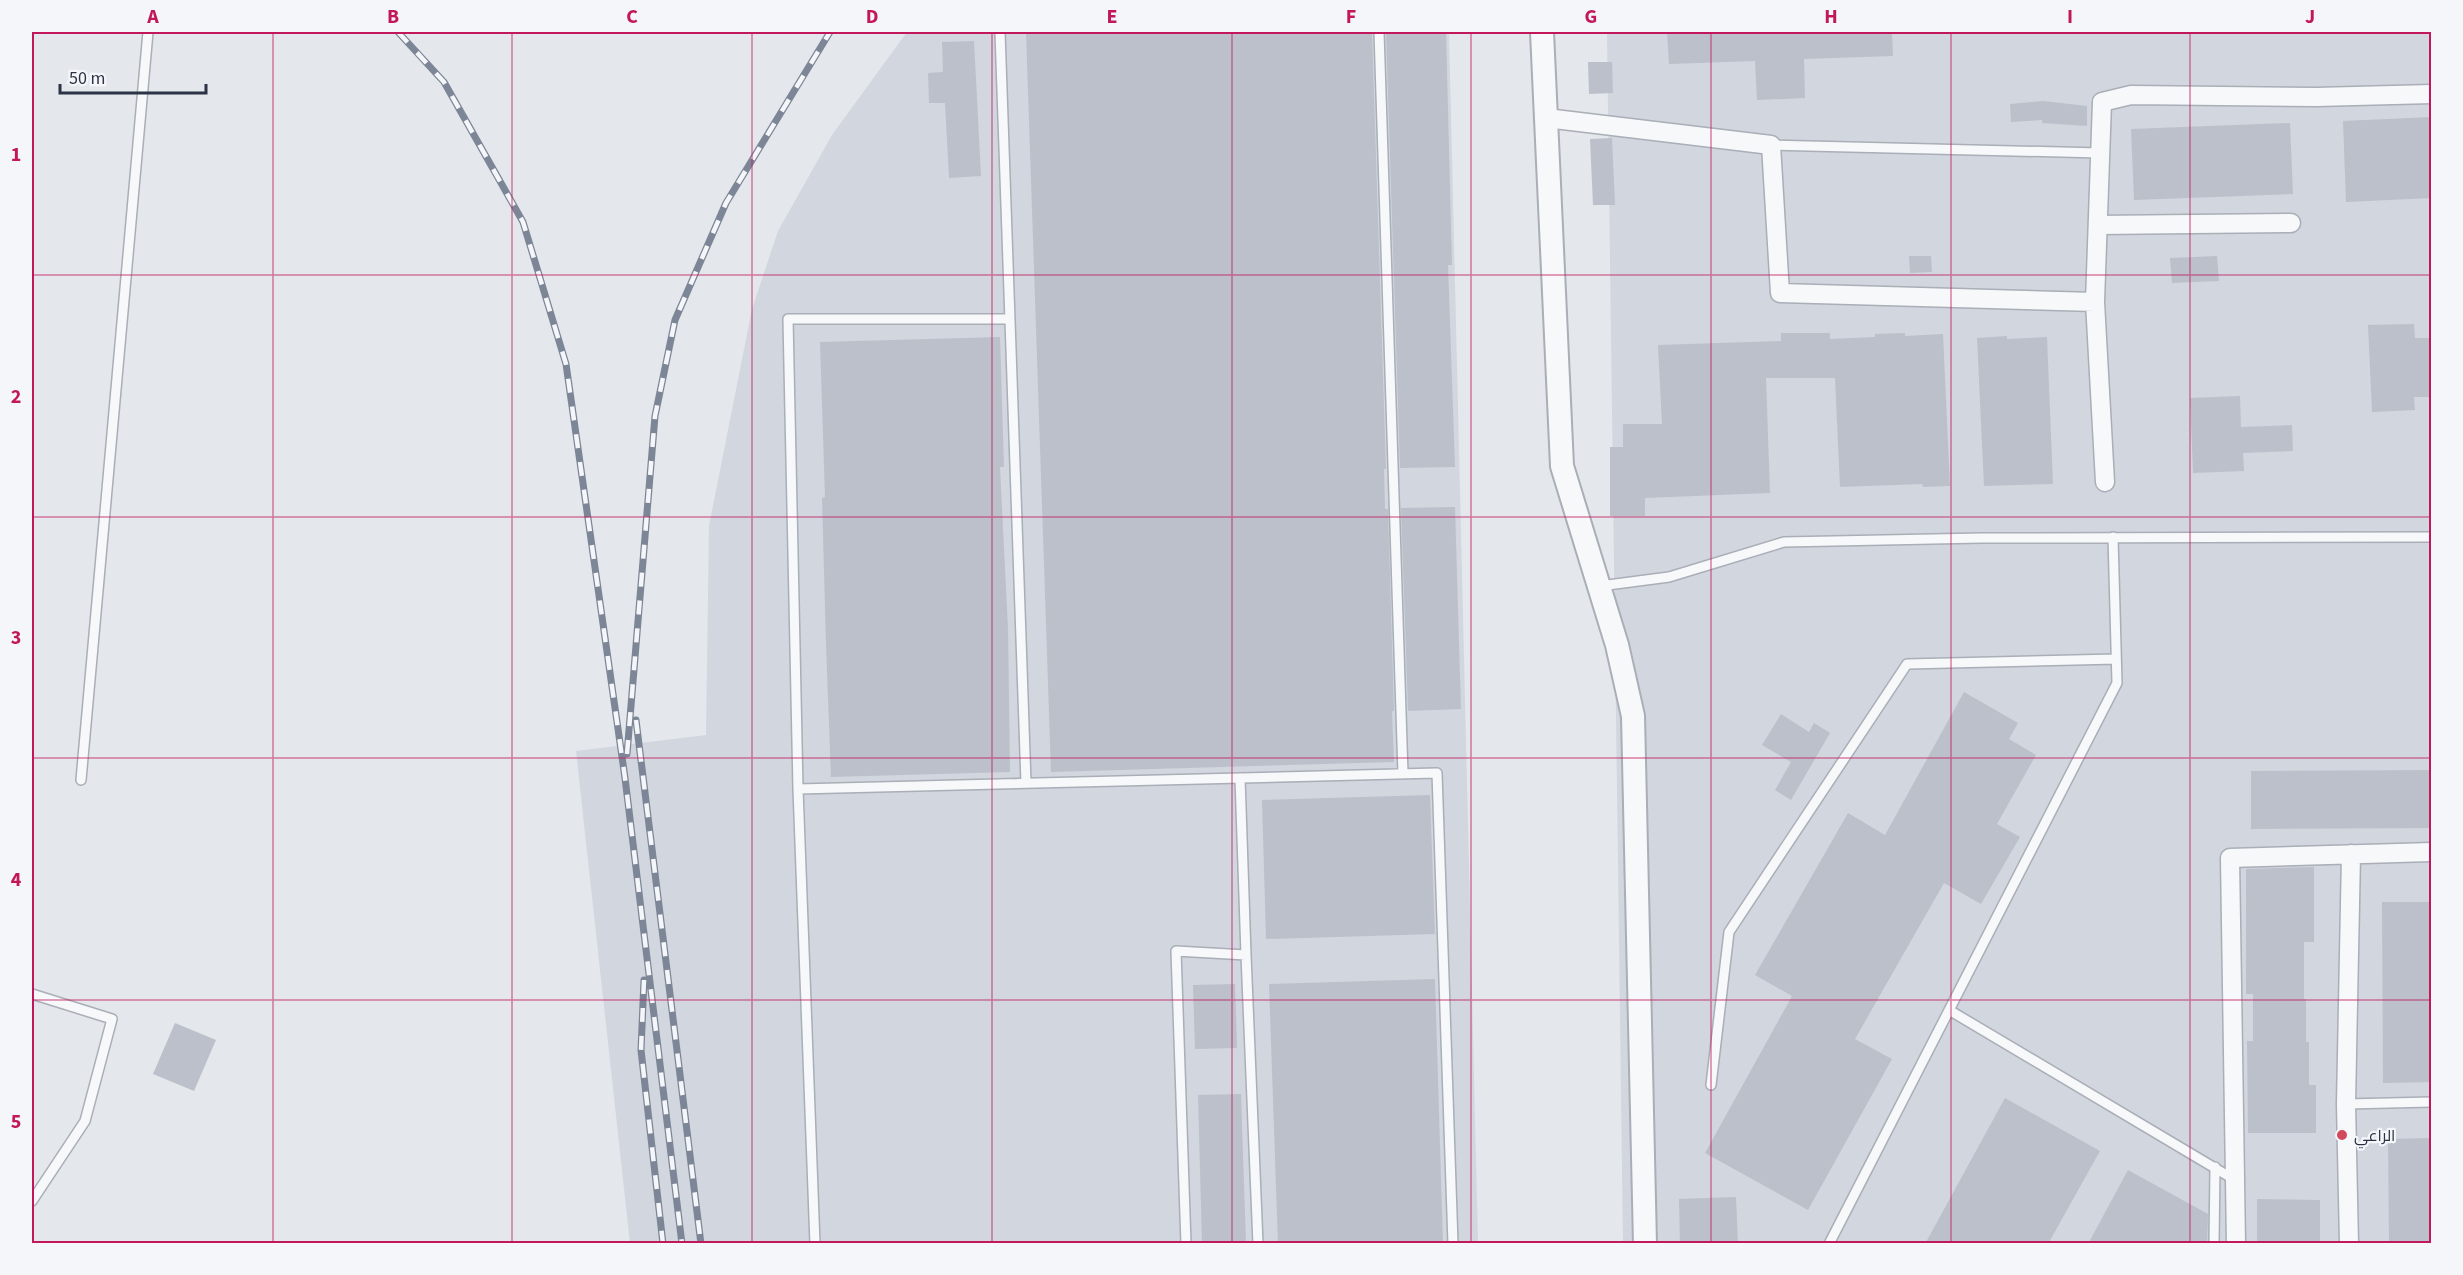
<svg xmlns="http://www.w3.org/2000/svg" width="2463" height="1275" viewBox="0 0 2463 1275" font-family="'Source Sans 3',Cairo,sans-serif">
<style>
.built{fill:#d2d6de}
.building{fill:#bbc0ca}
.lines{fill:none;stroke-linecap:round;stroke-linejoin:round}
.service-casing{stroke:#a9aeb7;stroke-width:12}
.minor-casing{stroke:#a9aeb7;stroke-width:21}
.tertiary-casing{stroke:#a9aeb7;stroke-width:26}
.service{stroke:#f7f8fa;stroke-width:9}
.minor{stroke:#f7f8fa;stroke-width:18}
.tertiary{stroke:#f7f8fa;stroke-width:22}
.rail-casing{stroke:#7d8696;stroke-width:7}
.rail{stroke:#f4f6f9;stroke-width:4.5;stroke-dasharray:14;stroke-linecap:butt}
.grid{fill:none;stroke:#c2185b;stroke-width:1.5;stroke-opacity:0.55}
.poi-dot{fill:#d1495b;stroke:#f4f6f9;stroke-width:2}
.labels{text-anchor:middle;stroke-width:4.5;stroke-linejoin:round;paint-order:stroke}
.poi-label{font-size:16px;fill:#2b3445;stroke:#f4f6f9;text-anchor:start}
.neatline{fill:none;stroke:#c2185b;stroke-width:2}
.grid-label{font-size:20px;text-anchor:middle;font-weight:bold;fill:#c2185b}
</style>
<rect width="100%" height="100%" fill="#e4e7ec"/>
<!-- built -->
<path class="built" d="M 907,32 L 1449,32 L 1478,1243 L 630,1243 L 576,751 L 706,735 L 709,526 L 752,309 L 778,231 L 832,135 Z
M 1607,32 L 2431,32 L 2431,1243 L 1623,1243 Z"/>
<!-- building -->
<path class="building" d="M 1026,32 L 1372,32 L 1386,469 L 1384,469 L 1385,509 L 1388,509 L 1394,711 L 1392,711 L 1394,762 L 1051,772 Z
M 1386,32 L 1446,32 L 1452,265 L 1448,265 L 1455,467 L 1400,468 Z
M 1667,32 L 1813,32 L 1813,34 L 1892,32 L 1893,56 L 1804,59 L 1805,98 L 1757,100 L 1755,61 L 1669,64 Z
M 974,41 L 981,176 L 949,178 L 945,103 L 929,103 L 928,73 L 943,72 L 942,42 Z
M 1588,62 L 1612,62 L 1613,93 L 1589,94 Z
M 2043,101 L 2087,106 L 2087,126 L 2042,123 L 2042,120 L 2011,122 L 2010,104 Z
M 2432,117 L 2432,198 L 2346,202 L 2343,121 Z
M 2290,123 L 2293,194 L 2134,200 L 2131,129 Z
M 1612,138 L 1615,205 L 1593,205 L 1590,139 Z
M 1909,256 L 1931,256 L 1932,272 L 1910,273 Z
M 2217,256 L 2219,281 L 2172,283 L 2170,258 Z
M 2414,324 L 2415,338 L 2432,338 L 2432,397 L 2414,397 L 2415,410 L 2372,412 L 2368,325 Z
M 1781,333 L 1830,333 L 1830,339 L 1875,337 L 1875,334 L 1905,333 L 1905,336 L 1943,334 L 1950,486 L 1923,487 L 1922,484 L 1840,487 L 1835,378 L 1766,378 L 1770,493 L 1645,498 L 1645,516 L 1610,516 L 1610,447 L 1623,447 L 1623,424 L 1662,424 L 1658,345 L 1781,341 Z
M 2007,336 L 2007,339 L 2047,337 L 2053,484 L 1984,486 L 1977,338 Z
M 1000,337 L 1004,467 L 1000,467 L 1008,629 L 1010,772 L 831,777 L 826,644 L 822,498 L 825,497 L 820,342 Z
M 2240,396 L 2241,427 L 2292,425 L 2293,451 L 2243,453 L 2244,471 L 2193,473 L 2190,398 Z
M 1455,507 L 1461,709 L 1408,711 L 1401,508 Z
M 1964,692 L 2018,723 L 2009,739 L 2036,755 L 1997,824 L 2020,837 L 1981,904 L 1944,883 L 1855,1039 L 1892,1059 L 1808,1210 L 1705,1153 L 1792,996 L 1755,975 L 1848,813 L 1885,835 Z
M 1781,714 L 1809,732 L 1814,723 L 1830,733 L 1791,800 L 1775,790 L 1791,762 L 1762,745 Z
M 2432,770 L 2432,828 L 2251,829 L 2251,771 Z
M 1430,795 L 1435,934 L 1266,939 L 1262,800 Z
M 2314,867 L 2314,942 L 2304,942 L 2304,999 L 2306,999 L 2306,1042 L 2309,1042 L 2309,1085 L 2316,1085 L 2316,1133 L 2248,1133 L 2247,1041 L 2253,1041 L 2253,994 L 2246,994 L 2246,869 Z
M 2382,902 L 2432,902 L 2432,1082 L 2383,1083 Z
M 1435,979 L 1443,1244 L 1278,1244 L 1269,984 Z
M 1235,984 L 1237,1048 L 1195,1049 L 1193,985 Z
M 175,1023 L 216,1040 L 194,1091 L 153,1074 Z
M 1241,1094 L 1246,1244 L 1202,1244 L 1198,1095 Z
M 2005,1098 L 2100,1151 L 2048,1244 L 1925,1244 Z
M 2432,1138 L 2432,1244 L 2389,1244 L 2388,1139 Z
M 2128,1170 L 2208,1214 L 2207,1244 L 2088,1244 Z
M 1736,1197 L 1738,1244 L 1680,1244 L 1679,1199 Z
M 2257,1199 L 2320,1200 L 2320,1243 L 2257,1242 Z"/>
<g class="lines">
<!-- service casing -->
<g class="service-casing">
<path id="service" d="M 1000,32 L 1026,783
M 1379,32 L 1403,774
M 1771,145 L 2100,153
M 1600,586 L 1669,577 L 1784,542 L 1982,538 L 2432,537
M 1240,778 L 1246,955
M 81,780 L 148,32
M 798,789 L 1437,773 L 1453,1244
M 32,994 L 112,1019 L 85,1121 L 32,1201
M 1949,1010 L 2235,1180
M 1711,1085 L 1729,932 L 1907,664 L 2116,659
M 2346,1104 L 2432,1102
M 815,1244 L 798,789 L 788,319 L 1010,319
M 1186,1244 L 1176,951 L 1246,955 L 1258,1244
M 1829,1244 L 2117,683 L 2113,537
M 2214,1244 L 2215,1167"/>
</g>
<!-- minor casing -->
<g class="minor-casing">
<path id="minor" d="M 1546,118 L 1771,145 L 1780,293 L 2095,302 L 2105,482
M 2098,225 L 2291,223
M 2095,302 L 2102,102 L 2131,95 L 2316,97 L 2432,94
M 2236,1244 L 2230,858 L 2432,852
M 2349,1244 L 2346,1104 L 2351,854"/>
</g>
<!-- tertiary casing -->
<g class="tertiary-casing">
<path id="tertiary" d="M 1542,32 L 1562,466 L 1617,645 L 1633,716 L 1645,1244"/>
</g>
<!-- service -->
<use href="#service" class="service"/>
<!-- minor -->
<use href="#minor" class="minor"/>
<!-- tertiary -->
<use href="#tertiary" class="tertiary"/>
<!-- rail casing -->
<g class="rail-casing">
<path id="rail" d="M 398,32 L 444,82 L 523,222 L 566,364 L 625,778 L 682,1244
M 636,720 L 701,1244
M 627,754 L 655,416 L 675,320 L 726,203 L 830,32
M 644,980 L 641,1050 L 663,1244"/>
</g>
<!-- rail -->
<use href="#rail" class="rail"/>
</g>
<!-- grid -->
<path class="grid" d="M 273,32 L 273,1244M 512,32 L 512,1244M 752,32 L 752,1244M 992,32 L 992,1244M 1232,32 L 1232,1244M 1471,32 L 1471,1244M 1711,32 L 1711,1244M 1951,32 L 1951,1244M 2190,32 L 2190,1244M 32,275 L 2432,275M 32,517 L 2432,517M 32,758 L 2432,758M 32,1000 L 2432,1000"/>
<!-- markers -->
<circle class="poi-dot" cx="2342" cy="1135" r="6"/>
<g class="labels">
<!-- poi labels -->
<g class="poi-label">
<text x="2354" y="1141">الراعي</text>
</g>
</g>
<!-- border -->
<rect width="2463" height="1275" fill="none" stroke="#f4f6f9" stroke-width="66"/>
<!-- scale -->
<path d="M60 84v9h146v-9" fill="none" stroke="#2b3445" stroke-width="3"/>
<text x="69" y="84" font-size="18" fill="#2b3445" stroke="#f4f6f9" stroke-width="4.5" paint-order="stroke">50 m</text>
<rect x="33" y="33" width="2397" height="1209" class="neatline"/>
<g class="grid-label">
<text x="153" y="23">A</text>
<text x="393" y="23">B</text>
<text x="632" y="23">C</text>
<text x="872" y="23">D</text>
<text x="1112" y="23">E</text>
<text x="1351" y="23">F</text>
<text x="1591" y="23">G</text>
<text x="1831" y="23">H</text>
<text x="2070" y="23">I</text>
<text x="2310" y="23">J</text>
<text x="16" y="161">1</text>
<text x="16" y="403">2</text>
<text x="16" y="644">3</text>
<text x="16" y="886">4</text>
<text x="16" y="1128">5</text>
</g>
</svg>
